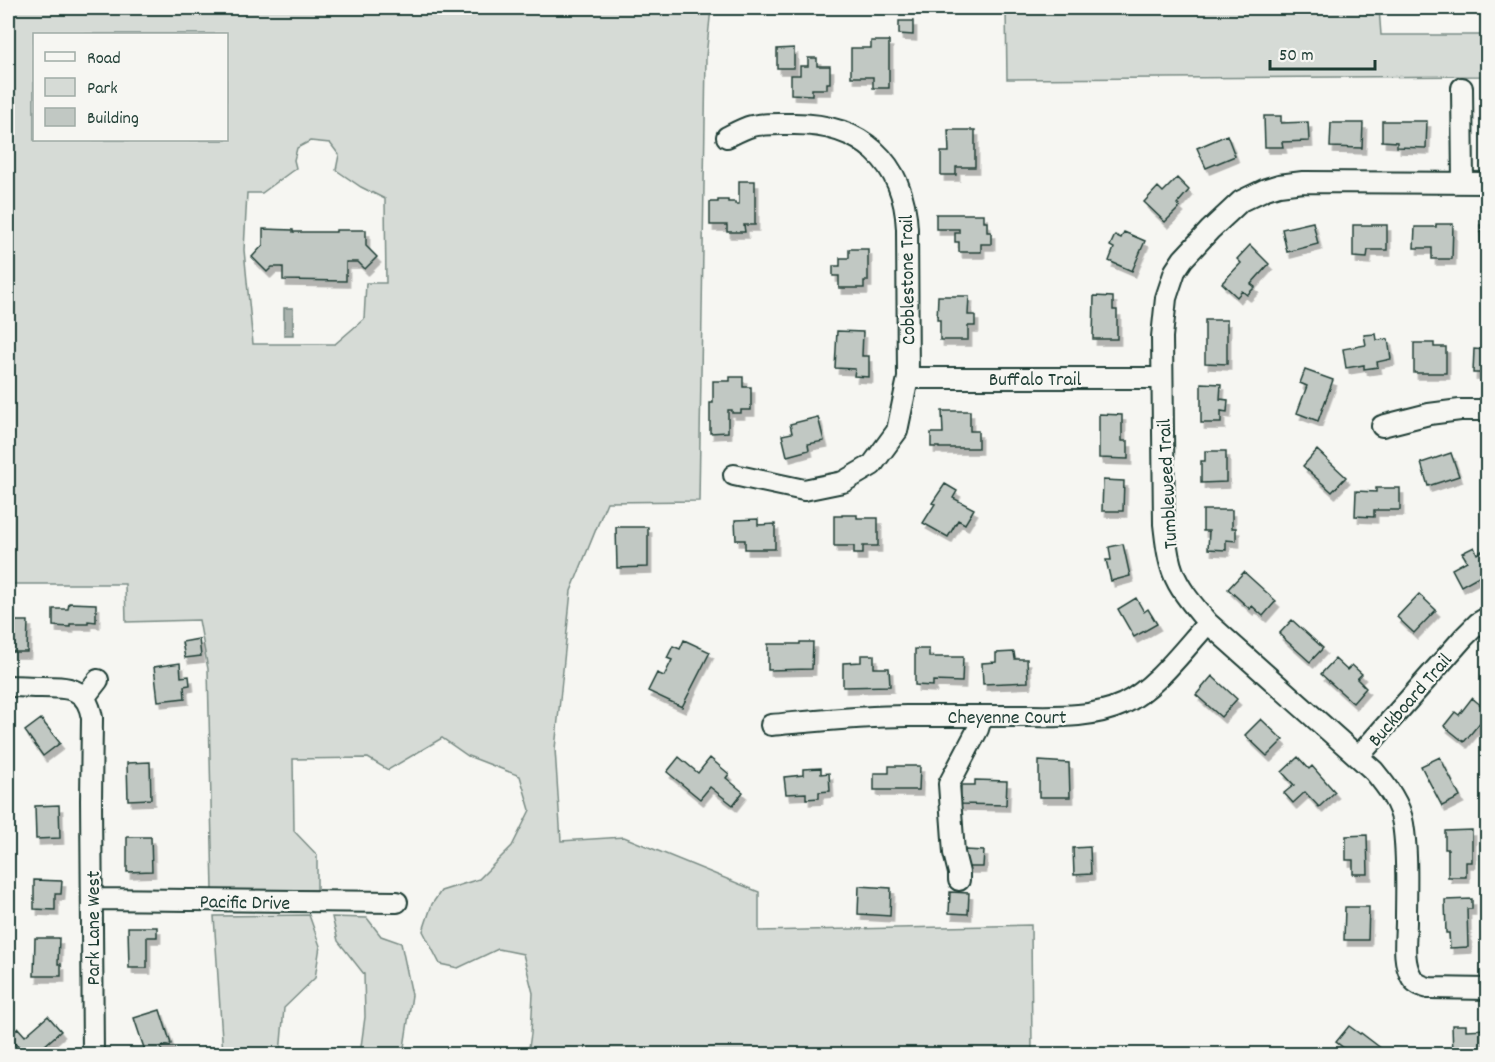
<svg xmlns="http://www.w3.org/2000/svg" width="1495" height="1062" viewBox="0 0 1495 1062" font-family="Dekko,sans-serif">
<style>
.green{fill:#d6dbd6;stroke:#7a8c85;stroke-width:1.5;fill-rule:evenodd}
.water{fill:#aab3ae;stroke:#72847d;stroke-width:1.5}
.building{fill:#c1c8c3;stroke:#1f3d34;stroke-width:1.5;filter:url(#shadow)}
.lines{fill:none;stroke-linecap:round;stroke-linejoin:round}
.minor-casing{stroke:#1f3d34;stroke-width:24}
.minor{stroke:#f6f6f2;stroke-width:20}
.labels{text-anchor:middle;stroke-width:4.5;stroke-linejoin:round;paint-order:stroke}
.street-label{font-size:20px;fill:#1f3d34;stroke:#f6f6f2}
</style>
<defs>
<filter id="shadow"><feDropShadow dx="3.5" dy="6" stdDeviation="0" flood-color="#0004"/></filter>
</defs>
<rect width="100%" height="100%" fill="#f6f6f2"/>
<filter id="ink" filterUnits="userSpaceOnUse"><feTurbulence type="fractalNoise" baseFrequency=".0167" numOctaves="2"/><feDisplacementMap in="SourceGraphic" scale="12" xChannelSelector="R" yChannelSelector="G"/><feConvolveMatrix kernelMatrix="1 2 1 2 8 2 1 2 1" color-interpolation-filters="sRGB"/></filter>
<g filter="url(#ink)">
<!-- green -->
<path class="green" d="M 8,8 L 711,8 L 706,57 L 699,501 L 607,502 L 571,591 L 555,749 L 561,841 L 624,837 L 759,892 L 759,931 L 1031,925 L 1032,1054 L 528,1054 L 531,1034 L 533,993 L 523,954 L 498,949 L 458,968 L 440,964 L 423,931 L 432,904 L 441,891 L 479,879 L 512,846 L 530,810 L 520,776 L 468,756 L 442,738 L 388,770 L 368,758 L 293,759 L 294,831 L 317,855 L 317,890 L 213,890 L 208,669 L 199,620 L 126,622 L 125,584 L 8,584 ZM 34,34 L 226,34 L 226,140 L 34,140 ZM 310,141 L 330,143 L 339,155 L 336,170 L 361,187 L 385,199 L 386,283 L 366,283 L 364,319 L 335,344 L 253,344 L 244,250 L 247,193 L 262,193 L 296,168 L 294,160 L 297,148 Z
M 1006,8 L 1379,8 L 1381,35 L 1487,35 L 1487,76 L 1007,79 Z
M 309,915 L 320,946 L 315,978 L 284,1008 L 280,1054 L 223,1054 L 214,916 Z
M 332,917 L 367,918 L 381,936 L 401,943 L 412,995 L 403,1054 L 360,1054 L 365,1017 L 364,974 L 338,941 Z"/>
<!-- water -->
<path class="water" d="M 284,308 L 293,308 L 293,335 L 284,335 Z"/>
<!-- building -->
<path class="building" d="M 899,21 L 913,21 L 913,35 L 899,34 Z
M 871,41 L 889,41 L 889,88 L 873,88 L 873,77 L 851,77 L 851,48 L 871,48 Z
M 794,48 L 794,68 L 777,68 L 777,49 Z
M 808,58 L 817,58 L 817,66 L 830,66 L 830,83 L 827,83 L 827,89 L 812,89 L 812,95 L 791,94 L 791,75 L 800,75 L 800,66 L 808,66 Z
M 1264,116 L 1281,116 L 1281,123 L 1308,122 L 1309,141 L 1282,142 L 1283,147 L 1265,147 Z
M 1382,121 L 1427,121 L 1426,148 L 1397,147 L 1397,142 L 1382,141 Z
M 1331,123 L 1363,123 L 1362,148 L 1330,147 Z
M 948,130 L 975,130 L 975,167 L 956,167 L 956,175 L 941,175 L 941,152 L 949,152 Z
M 1227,135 L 1235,156 L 1206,168 L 1197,148 Z
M 1177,178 L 1189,190 L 1177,204 L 1180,207 L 1165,222 L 1144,202 L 1158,187 L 1163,192 Z
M 739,181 L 755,181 L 755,225 L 744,225 L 745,232 L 727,232 L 727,225 L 710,225 L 710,202 L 718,202 L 718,200 L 728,200 L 728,202 L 735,202 L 735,204 L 739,204 Z
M 936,214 L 984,214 L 984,222 L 987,222 L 987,232 L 991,232 L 991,244 L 981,244 L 981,252 L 959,252 L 959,242 L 955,242 L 955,233 L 959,233 L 959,229 L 936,229 Z
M 1313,222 L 1318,244 L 1287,252 L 1282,229 Z
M 1436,224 L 1453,224 L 1452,259 L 1432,259 L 1432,248 L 1414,248 L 1415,227 L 1436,227 Z
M 1353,225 L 1387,225 L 1387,250 L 1368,250 L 1367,258 L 1353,257 Z
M 1480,225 L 1488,225 L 1488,247 L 1481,247 Z
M 263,229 L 293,230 L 293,232 L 336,232 L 336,230 L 366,230 L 366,246 L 377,257 L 365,269 L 358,262 L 346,262 L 346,281 L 283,280 L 283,267 L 272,267 L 267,272 L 252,257 L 263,245 Z
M 1124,232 L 1145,241 L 1132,271 L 1109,261 L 1114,248 L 1110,246 L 1115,235 L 1121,238 Z
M 1250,245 L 1269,264 L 1251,284 L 1255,287 L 1247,295 L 1242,291 L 1237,297 L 1222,283 L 1241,263 L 1237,259 Z
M 849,249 L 868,249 L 868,281 L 864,281 L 864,288 L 839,288 L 839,276 L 833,276 L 833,266 L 840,266 L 840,258 L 849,258 Z
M 938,296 L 969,296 L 968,315 L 975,315 L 975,326 L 968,326 L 968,340 L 940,340 L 940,320 L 937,320 Z
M 1094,296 L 1113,297 L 1113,310 L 1117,310 L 1117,339 L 1093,339 Z
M 1205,320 L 1227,320 L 1227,364 L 1205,363 Z
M 837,331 L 863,332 L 862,356 L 869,356 L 869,377 L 854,376 L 855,369 L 835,368 Z
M 1376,334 L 1377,340 L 1388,339 L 1391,359 L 1377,362 L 1378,367 L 1364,369 L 1364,365 L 1346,368 L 1343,349 L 1366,345 L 1364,335 Z
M 1414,343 L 1434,343 L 1434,347 L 1446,347 L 1446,373 L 1414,373 Z
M 1486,346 L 1488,346 L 1488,373 L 1473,373 L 1474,349 L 1486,350 Z
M 1305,370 L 1333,380 L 1318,421 L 1297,413 L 1307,386 L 1300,383 Z
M 730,377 L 743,377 L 743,387 L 751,387 L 751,410 L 741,410 L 741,413 L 732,413 L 732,410 L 728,410 L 728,432 L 710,433 L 710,403 L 713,403 L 713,381 L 730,381 Z
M 1201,383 L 1221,384 L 1220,399 L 1228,400 L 1227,412 L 1221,411 L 1221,423 L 1201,423 Z
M 942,411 L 970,411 L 970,431 L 978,431 L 978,448 L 939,448 L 939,447 L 931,447 L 931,433 L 943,433 Z
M 1099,414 L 1122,415 L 1122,441 L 1128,441 L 1128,459 L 1099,458 Z
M 818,417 L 824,441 L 808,444 L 809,450 L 787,456 L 782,435 L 792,433 L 790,424 Z
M 1317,450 L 1346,477 L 1332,492 L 1303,466 Z
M 1205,451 L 1226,451 L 1226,482 L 1201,483 L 1201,461 L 1205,461 Z
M 1451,453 L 1459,476 L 1428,486 L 1421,463 Z
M 1103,480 L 1124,481 L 1123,511 L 1102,511 Z
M 945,484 L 957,491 L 953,498 L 974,509 L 965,524 L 958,520 L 948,537 L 923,523 L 935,504 L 932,503 Z
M 1376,488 L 1400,488 L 1400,510 L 1374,510 L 1374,517 L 1355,516 L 1356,491 L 1376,492 Z
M 1203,510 L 1232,510 L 1232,528 L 1236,528 L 1236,541 L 1226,540 L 1226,550 L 1208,549 L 1209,531 L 1203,531 Z
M 842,515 L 857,515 L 857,518 L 878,518 L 878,546 L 863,546 L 863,554 L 854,554 L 854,546 L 834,546 L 834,516 L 842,516 Z
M 758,519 L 758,525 L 775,524 L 775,549 L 745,549 L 745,540 L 736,540 L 735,520 Z
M 616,527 L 648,527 L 648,567 L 617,568 Z
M 1488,542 L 1488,571 L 1461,586 L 1452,569 L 1467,561 L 1462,553 L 1474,547 L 1477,554 L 1487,548 L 1485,543 Z
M 1123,544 L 1130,576 L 1111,581 L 1106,560 L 1111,560 L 1109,547 Z
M 1244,572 L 1276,601 L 1263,616 L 1252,606 L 1250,609 L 1228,589 Z
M 1419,594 L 1436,610 L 1414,633 L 1397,617 Z
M 1136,598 L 1144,612 L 1148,609 L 1157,624 L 1134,637 L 1118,609 Z
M 69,603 L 96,604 L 96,622 L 88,621 L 88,624 L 70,624 L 70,627 L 53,626 L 53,609 L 68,609 Z
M 1292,620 L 1323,648 L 1310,662 L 1279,634 Z
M 8,621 L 28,621 L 27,652 L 12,652 L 12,642 L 8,642 Z
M 199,639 L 201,656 L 185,658 L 182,642 Z
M 684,640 L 710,652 L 682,707 L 648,691 L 657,673 L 664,676 L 672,660 L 667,658 L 673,646 L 680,649 Z
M 800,642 L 813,642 L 812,669 L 768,670 L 768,644 L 800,644 Z
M 915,649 L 929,649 L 929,657 L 963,657 L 962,682 L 933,681 L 933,686 L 915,685 Z
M 1014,652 L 1015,659 L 1027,659 L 1028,682 L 983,684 L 982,663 L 996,662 L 996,653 Z
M 861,655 L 874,655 L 874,668 L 889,668 L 890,686 L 843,687 L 843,663 L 861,662 Z
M 1335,659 L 1347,670 L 1352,665 L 1362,674 L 1357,679 L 1366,688 L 1353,703 L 1321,674 Z
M 180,663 L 181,677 L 189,676 L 190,685 L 184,686 L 185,698 L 158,701 L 154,667 Z
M 1212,676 L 1237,699 L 1221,717 L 1196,695 Z
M 1472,698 L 1488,711 L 1488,713 L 1464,742 L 1444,726 L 1455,712 L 1459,715 Z
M 41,719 L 60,743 L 43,756 L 25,731 Z
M 1261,719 L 1283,740 L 1267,756 L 1245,735 Z
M 679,757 L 698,773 L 710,758 L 729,774 L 726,778 L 743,792 L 733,805 L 710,787 L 700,799 L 667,772 Z
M 1298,757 L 1309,769 L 1312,766 L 1335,792 L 1319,807 L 1305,792 L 1293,803 L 1284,793 L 1294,785 L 1282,772 Z
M 1440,757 L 1460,797 L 1442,806 L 1421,766 Z
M 1039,761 L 1069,763 L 1070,797 L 1039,797 Z
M 150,762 L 151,799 L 128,800 L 127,763 Z
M 889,766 L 920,766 L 919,790 L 874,790 L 874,773 L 889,773 Z
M 821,768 L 821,774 L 829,773 L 830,791 L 819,792 L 819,798 L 806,799 L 806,793 L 786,794 L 784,777 L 803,775 L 803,769 Z
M 975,780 L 1007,781 L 1006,805 L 960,804 L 961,785 L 975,785 Z
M 59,805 L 60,838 L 36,839 L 35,806 Z
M 1472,830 L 1472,862 L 1466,862 L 1466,877 L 1448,877 L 1448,849 L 1445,849 L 1445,831 Z
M 1367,835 L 1368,874 L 1353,874 L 1353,860 L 1346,860 L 1346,836 Z
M 127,837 L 151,837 L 152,871 L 127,872 Z
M 1090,847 L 1091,874 L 1074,875 L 1073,848 Z
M 965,850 L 984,851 L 983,867 L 965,867 Z
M 34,880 L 62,881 L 61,894 L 55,894 L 55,910 L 34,909 Z
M 859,886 L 891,888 L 890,916 L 858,914 Z
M 950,892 L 969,893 L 968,914 L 949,913 Z
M 1472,899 L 1472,909 L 1467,909 L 1468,947 L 1450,948 L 1449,933 L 1446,933 L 1445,900 Z
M 1345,907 L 1369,907 L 1368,940 L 1344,940 Z
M 128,927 L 157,927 L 157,937 L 147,937 L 147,968 L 129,968 Z
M 35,938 L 59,938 L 58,964 L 61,964 L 61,976 L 34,976 Z
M 160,1010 L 171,1044 L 161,1047 L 162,1053 L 157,1054 L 146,1054 L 134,1018 Z
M 48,1016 L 61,1031 L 43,1047 L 50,1054 L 25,1054 L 9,1037 L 18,1028 L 25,1036 Z
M 1452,1025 L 1466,1025 L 1466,1030 L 1486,1029 L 1486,1054 L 1453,1054 Z
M 1349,1026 L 1360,1034 L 1361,1033 L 1386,1052 L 1384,1054 L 1352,1054 L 1336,1042 Z"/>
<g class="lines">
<!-- minor casing -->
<g class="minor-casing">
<path id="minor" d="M 1462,88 L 1463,183
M 727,137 C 735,133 744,128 752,126 C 766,123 780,124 794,124 C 861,124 904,161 907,229 L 908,378 L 897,431 L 872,465 L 843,482 L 804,490 L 734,475
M 1488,183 L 1303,182 L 1279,185 L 1266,189 L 1241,201 L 1210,230 L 1183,259 L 1175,271 L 1166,298 L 1162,337 L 1164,524 C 1166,540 1167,557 1173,572 C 1180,591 1195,607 1208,623 L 1374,771 C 1387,787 1400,803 1403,824 C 1408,855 1406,889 1406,921 C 1406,938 1402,960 1411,976 C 1414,983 1421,986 1429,988 L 1488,989
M 908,378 L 1162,378
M 1382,426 L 1429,414 L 1460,410 L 1488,410
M 8,686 C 19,686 30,687 41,687 C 68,687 87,687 92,718 L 91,801 L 93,1054
M 84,698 L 98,680
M 771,725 C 816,721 862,716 907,716 C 943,716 980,716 1016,716 C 1052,716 1090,719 1123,704 C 1156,688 1184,649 1208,623
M 1358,757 L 1464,637 L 1478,623 L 1488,617
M 959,880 L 959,873 L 954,853 L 949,784 L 978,729 L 982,716
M 93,899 L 397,902"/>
</g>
<!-- minor -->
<use href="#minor" class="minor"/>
</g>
</g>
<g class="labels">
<!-- street labels -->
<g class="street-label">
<text transform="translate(906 280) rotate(-91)" y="7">Cobblestone Trail</text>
<text x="1035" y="385">Buffalo Trail</text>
<text transform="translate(1166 484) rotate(-93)" y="7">Tumbleweed Trail</text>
<text transform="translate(1409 699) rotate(-49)" y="7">Buckboard Trail</text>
<text x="1007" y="723">Cheyenne Court</text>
<text transform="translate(245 901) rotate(1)" y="7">Pacific Drive</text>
<text transform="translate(92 928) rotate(-90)" y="7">Park Lane West</text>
</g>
</g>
<!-- margin -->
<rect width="1495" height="1062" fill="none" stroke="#f6f6f2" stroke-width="30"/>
<rect x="15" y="15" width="1465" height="1032" fill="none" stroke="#1f3d34" stroke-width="2" filter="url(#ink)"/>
<!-- legend -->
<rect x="33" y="33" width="195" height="108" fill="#f6f6f2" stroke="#a0aca6" stroke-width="1.5"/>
<rect x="45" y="52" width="30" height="9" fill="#f6f6f2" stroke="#a0aca6" stroke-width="1.5"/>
<text x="87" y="63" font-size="18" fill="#1f3d34">Road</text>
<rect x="45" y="78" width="30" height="18" fill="#d6dbd6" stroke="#a0aca6" stroke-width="1.5"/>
<text x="87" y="93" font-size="18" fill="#1f3d34">Park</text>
<rect x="45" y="108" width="30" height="18" fill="#c1c8c3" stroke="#a0aca6" stroke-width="1.5"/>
<text x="87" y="123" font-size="18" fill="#1f3d34">Building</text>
<!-- scale -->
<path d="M1270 60v9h105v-9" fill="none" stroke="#1f3d34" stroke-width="3"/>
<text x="1279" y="60" font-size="18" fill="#1f3d34" stroke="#f6f6f2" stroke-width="4.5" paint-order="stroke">50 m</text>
</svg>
